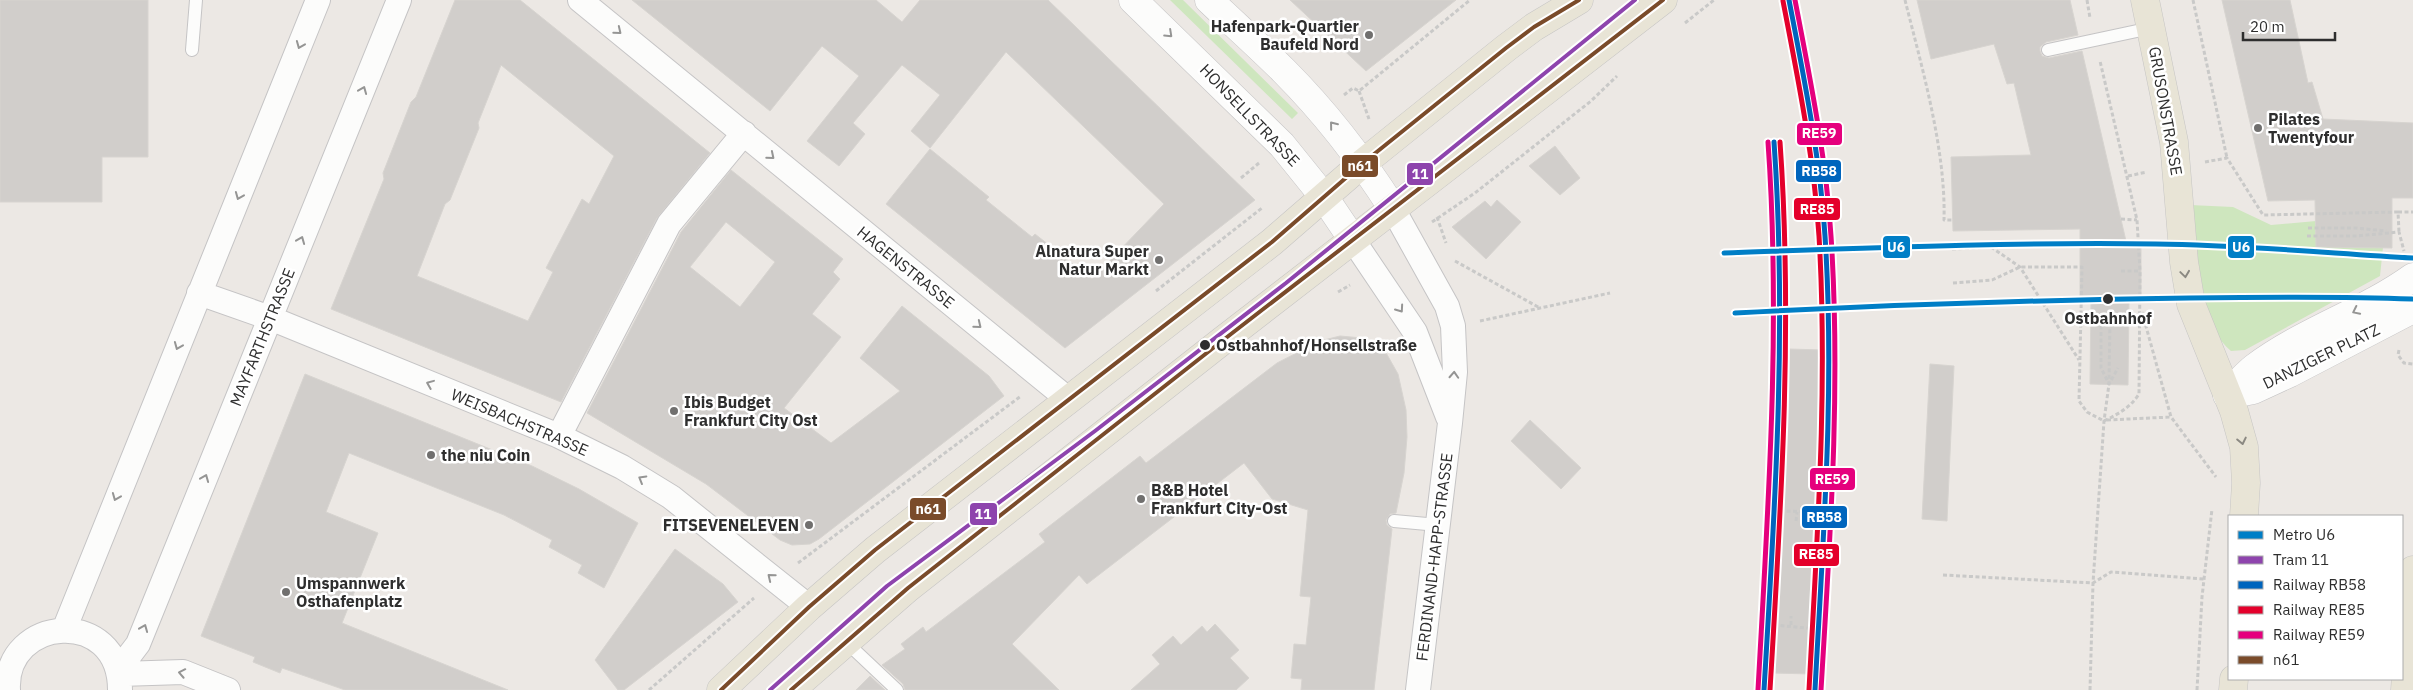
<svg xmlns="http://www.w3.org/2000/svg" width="2413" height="690" viewBox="0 0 2413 690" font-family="'IBM Plex Sans',sans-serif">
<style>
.green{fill:#cee6be}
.building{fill:#d1cecb;stroke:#d7d4d0;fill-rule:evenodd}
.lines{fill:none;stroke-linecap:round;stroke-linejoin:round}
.lane-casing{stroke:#c5c4c5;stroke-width:14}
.street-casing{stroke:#c5c4c5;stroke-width:26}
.secondary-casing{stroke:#c5c4c5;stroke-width:29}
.primary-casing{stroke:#c6c5c4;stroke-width:29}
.path{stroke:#c9c9c8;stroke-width:3;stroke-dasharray:4 2.5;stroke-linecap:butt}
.lane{stroke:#fcfcfb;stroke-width:12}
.street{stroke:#fcfcfb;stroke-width:24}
.secondary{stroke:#fcfcfb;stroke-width:28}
.primary{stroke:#e8e4d6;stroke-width:28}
.bus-1-casing{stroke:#fff;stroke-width:8}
.bus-1{stroke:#7a4b2a;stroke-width:4}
.rail-1-casing{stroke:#fff;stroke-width:9}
.rail-2-casing{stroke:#fff;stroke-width:9}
.rail-3-casing{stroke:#fff;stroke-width:9}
.rail-1{stroke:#0065bd;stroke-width:5}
.rail-2{stroke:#e4002b;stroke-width:5}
.rail-3{stroke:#e5007d;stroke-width:5}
.tram-1-casing{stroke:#fff;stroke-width:8}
.tram-1{stroke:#8e44ad;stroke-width:4}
.metro-1-casing{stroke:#fff;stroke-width:9}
.metro-1{stroke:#007ec6;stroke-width:5}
.oneway{stroke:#959594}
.oneway2{stroke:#8b8982}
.poi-dot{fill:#706f6e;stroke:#fff;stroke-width:2}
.stop-dot{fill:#2e2e2e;stroke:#fff;stroke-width:2}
.labels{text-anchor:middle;stroke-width:5;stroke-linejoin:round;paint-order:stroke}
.poi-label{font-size:16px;font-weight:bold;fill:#2e2e2e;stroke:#fff;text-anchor:start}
.street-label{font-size:16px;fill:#2e2e2e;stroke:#fff}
.stop-label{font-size:16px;font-weight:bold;fill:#2e2e2e;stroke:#fff}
.line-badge{stroke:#fff;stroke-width:2}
.badge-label{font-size:14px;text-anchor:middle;font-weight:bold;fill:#fff}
</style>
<rect width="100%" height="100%" fill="#ece8e4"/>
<!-- green -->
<path class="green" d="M 1170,0 L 1183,0 L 1298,113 L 1292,119 Z
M 2190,205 L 2233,207 L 2271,225 L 2316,221 L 2383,247 L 2380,276 L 2245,350 L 2231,351 C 2192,316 2195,253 2190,205 Z"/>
<!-- building -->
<path class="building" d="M 0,0 L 148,0 L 148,157 L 102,157 L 102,202 L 0,202 Z
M 455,0 L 520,0 L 710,153 L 657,218 L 561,402 L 331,309 L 384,179 L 383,173 L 411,102 L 416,97 ZM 501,65 L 614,156 L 589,204 L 582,199 L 546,268 L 553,272 L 528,321 L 417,276 L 445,204 L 450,200 L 479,128 L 478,123 Z
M 632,0 L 876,0 L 902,22 L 920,0 L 1048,0 L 1255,200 L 1065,348 L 886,204 L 930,149 L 989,197 L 986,200 L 1032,237 L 1035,234 L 1092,279 L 1164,204 L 1006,52 L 930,148 L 911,131 L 940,95 L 902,65 L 853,123 L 865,134 L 839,166 L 807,141 L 859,76 L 822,46 L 770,111 Z
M 1290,0 L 1456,0 L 1366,71 Z
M 1917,0 L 2070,0 L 2078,35 L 2046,42 L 2040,47 L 2040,51 L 2042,56 L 2049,58 L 2082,51 L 2126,241 L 2141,241 L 2141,301 L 2129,301 L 2128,385 L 2090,384 L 2091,300 L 2080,300 L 2080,229 L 1953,231 L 1951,157 L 2031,155 L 2014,83 L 2007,84 L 1994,44 L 1931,59 Z
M 2222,0 L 2290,0 L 2308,83 L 2312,82 L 2323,119 L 2413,123 L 2413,198 L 2392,198 L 2392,248 L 2316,247 L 2315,200 L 2268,201 Z
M 1555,146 L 1580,178 L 1560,195 L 1529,166 Z
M 731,170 L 843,259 L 833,272 L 840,279 L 812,314 L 841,337 L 784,408 L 831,443 L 900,391 L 860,358 L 902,306 L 989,376 L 1004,396 L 819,539 L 810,544 L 792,545 L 780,540 L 706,484 L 587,413 L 681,232 ZM 726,222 L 775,262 L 740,307 L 690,267 Z
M 1497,200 L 1521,222 L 1486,259 L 1452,227 L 1485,201 L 1491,207 Z
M 1340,336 L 1362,338 L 1374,343 L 1385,351 L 1398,374 L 1406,410 L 1407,437 L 1404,473 L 1396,513 L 1390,514 L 1386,520 L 1387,525 L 1392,529 L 1374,690 L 1301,690 L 1302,679 L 1291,678 L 1294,644 L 1306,645 L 1311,597 L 1300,596 L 1308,510 L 1272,499 L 1244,463 L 1087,584 L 1079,575 L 1012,644 L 1059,690 L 905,690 L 903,684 L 882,665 L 905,649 L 901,644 L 923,627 L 926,632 L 1045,542 L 1039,534 L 1140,456 L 1146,463 L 1277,363 L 1320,341 Z
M 1789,349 L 1822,350 L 1820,466 L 1810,674 L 1773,673 Z
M 1930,364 L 1954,366 L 1947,521 L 1922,519 Z
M 305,374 L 532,466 L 579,489 L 638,523 L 604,588 L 578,573 L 582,565 L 549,547 L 552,540 L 504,515 L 349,453 L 326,512 L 378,533 L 342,623 L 508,690 L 345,690 L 282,668 L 280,673 L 253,662 L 255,657 L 201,636 Z
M 1530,420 L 1581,468 L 1561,489 L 1511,441 Z
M 675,549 L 723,584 L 738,602 L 624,690 L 618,690 L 595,660 Z
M 1215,624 L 1239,650 L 1230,658 L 1249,678 L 1236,690 L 1131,690 L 1160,664 L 1152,655 L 1173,636 L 1181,645 L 1202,626 L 1207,632 Z
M 870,676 L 885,690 L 856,690 Z"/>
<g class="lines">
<!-- lane casing -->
<g class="lane-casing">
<path id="lane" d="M 192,50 L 196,0
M 2048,50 L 2151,28
M 1394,521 L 1438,525
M 846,642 L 897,690"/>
</g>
<!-- street casing -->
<g class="street-casing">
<path id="street" d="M 580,0 L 1069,400
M 1393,209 L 1447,306 L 1453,326 L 1455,372 L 1450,423 L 1418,690
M 1353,240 L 1415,332 L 1448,417
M 199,293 L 270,318 L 559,436 L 622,467 L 671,497 L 809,607
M 559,436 L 669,224 L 744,133
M 64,630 L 318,0
M 119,669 L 138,644 L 399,0
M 120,674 L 183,672 L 228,690
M 8,690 C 4,616 120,606 120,690"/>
</g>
<!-- secondary casing -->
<g class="secondary-casing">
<path id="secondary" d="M 1133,0 L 1282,145 L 1324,197 L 1353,240
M 1209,0 C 1234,24 1260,47 1284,71 C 1326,113 1362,160 1393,209
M 2227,395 C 2236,386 2244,376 2254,368 C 2303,331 2363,313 2413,277
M 2228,395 L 2253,390 L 2290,373 L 2413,309"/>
</g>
<!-- primary casing -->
<g class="primary-casing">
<path id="primary" d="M 2145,0 L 2174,142 L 2184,262 L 2191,304 L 2234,411 L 2244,447 L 2246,483 L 2244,516
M 721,690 L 809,607 L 875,550 L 1272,242 L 1363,163 L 1506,48 L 1534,27 L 1579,0
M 791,690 L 908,588 L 1222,341 L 1663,0
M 2233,690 L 2234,679
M 2405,690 L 2413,570"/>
</g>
<!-- path -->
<path class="path" d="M 1905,0 C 1922,68 1946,150 1944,220 L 1953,220
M 2087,0 L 2090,18
M 2193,0 L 2227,158
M 1685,23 L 1714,0
M 1359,91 L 1369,119
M 1344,95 L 1353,88 L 1359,91 L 1470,0
M 2205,162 L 2227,158 L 2263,215 L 2398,212 L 2399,232
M 2128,176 L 2147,172
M 1241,178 L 1259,163
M 2398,212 L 2413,212
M 1437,217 L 1446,243
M 2121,219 L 2137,220
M 1432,222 L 1475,193 L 1591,101 L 1617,76
M 2308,228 L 2356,228 L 2386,231
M 2307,236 L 2356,236 L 2399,232 L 2404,251
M 1952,249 L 1991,247 L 2020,267 L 2079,360
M 1455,261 L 1540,308
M 2121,271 L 2140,271
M 1953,283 L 1992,280 L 2020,267 L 2082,267 L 2079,401 L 2087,412 L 2104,421 C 2118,414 2130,408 2139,394 L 2140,271 L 2137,220 L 2100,61
M 1156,291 L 1262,208
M 1338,292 L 1350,285
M 2142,312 L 2171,417 L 2216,477
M 2101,319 L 2101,368 L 2109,384 L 2118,368
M 1480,321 L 1610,293
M 2399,350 L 2398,355 L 2404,363 L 2413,364
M 2107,420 L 2171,417
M 1780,511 L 1821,512
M 1796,521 L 1797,512
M 798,563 L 1021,396
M 1943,575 L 2093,583 L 2111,572 L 2204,579
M 1774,625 L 1816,629
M 1791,625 L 1791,616
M 649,690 L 754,598
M 2090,690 L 2093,583 L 2104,421 L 2109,384 L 2110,319
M 2197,690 L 2202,597 L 2212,509"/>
<!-- lane -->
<use href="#lane" class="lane"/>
<!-- street -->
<use href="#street" class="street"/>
<!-- secondary -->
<use href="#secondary" class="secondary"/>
<!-- primary -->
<use href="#primary" class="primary"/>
<!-- bus-1 casing -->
<g class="bus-1-casing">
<path id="bus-1" d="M 721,690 L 809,607 L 875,550 L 1272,242 L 1363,163 L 1506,48 L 1534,27 L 1579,0
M 791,690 L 908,588 L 1222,341 L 1663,0"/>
</g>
<!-- bus-1 -->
<use href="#bus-1" class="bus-1"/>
<!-- rail-1 casing -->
<g class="rail-1-casing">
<path id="rail-1" d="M 1789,0 C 1804,78 1820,156 1825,236 C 1835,387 1823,539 1815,690
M 1764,690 C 1775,507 1787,325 1774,142"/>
</g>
<!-- rail-2 casing -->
<g class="rail-2-casing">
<path id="rail-2" d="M 1783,1 C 1798,79 1814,157 1819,236 C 1828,387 1817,539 1809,690
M 1770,690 C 1781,507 1793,325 1780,142"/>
</g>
<!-- rail-3 casing -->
<g class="rail-3-casing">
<path id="rail-3" d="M 1795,0 C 1810,78 1826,156 1831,236 C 1841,387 1830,539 1821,690
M 1758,690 C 1768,507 1781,325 1768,142"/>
</g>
<!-- rail-1 -->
<use href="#rail-1" class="rail-1"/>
<!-- rail-2 -->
<use href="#rail-2" class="rail-2"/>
<!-- rail-3 -->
<use href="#rail-3" class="rail-3"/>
<!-- tram-1 casing -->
<g class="tram-1-casing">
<path id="tram-1" d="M 770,690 L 887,586 L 1095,431 L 1286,283 L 1635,0"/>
</g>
<!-- tram-1 -->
<use href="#tram-1" class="tram-1"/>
<!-- metro-1 casing -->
<g class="metro-1-casing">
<path id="metro-1" d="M 1724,253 C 1868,248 2012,242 2156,244 C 2242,245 2327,253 2413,258
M 1735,313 C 1886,305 2037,300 2189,298 C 2263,297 2338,296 2412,299"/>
</g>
<!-- metro-1 -->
<use href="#metro-1" class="metro-1"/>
</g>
<!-- one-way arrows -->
<defs><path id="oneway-chevron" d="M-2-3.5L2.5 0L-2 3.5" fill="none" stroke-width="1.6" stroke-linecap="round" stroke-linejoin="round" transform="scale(1.25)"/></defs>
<g class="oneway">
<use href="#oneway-chevron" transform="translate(618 31) rotate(39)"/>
<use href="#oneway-chevron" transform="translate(1169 34) rotate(43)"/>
<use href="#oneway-chevron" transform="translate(300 45) rotate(112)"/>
<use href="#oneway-chevron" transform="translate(363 90) rotate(-68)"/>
<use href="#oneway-chevron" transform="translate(1333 125) rotate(-129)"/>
<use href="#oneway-chevron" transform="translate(771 156) rotate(40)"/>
<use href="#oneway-chevron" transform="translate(239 196) rotate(112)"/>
<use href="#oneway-chevron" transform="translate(301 240) rotate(-68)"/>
<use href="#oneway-chevron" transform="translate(1400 309) rotate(55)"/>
<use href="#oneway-chevron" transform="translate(2356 311) rotate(154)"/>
<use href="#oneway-chevron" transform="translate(978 325) rotate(39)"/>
<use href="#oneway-chevron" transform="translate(178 346) rotate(112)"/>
<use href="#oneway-chevron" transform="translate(1454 375) rotate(-87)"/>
<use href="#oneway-chevron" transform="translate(430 384) rotate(-158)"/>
<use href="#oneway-chevron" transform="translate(205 478) rotate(-68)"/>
<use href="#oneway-chevron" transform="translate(642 479) rotate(-150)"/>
<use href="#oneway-chevron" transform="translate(116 497) rotate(112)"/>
<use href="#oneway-chevron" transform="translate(771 577) rotate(-141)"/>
<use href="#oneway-chevron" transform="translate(144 628) rotate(-68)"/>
<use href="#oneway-chevron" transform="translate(182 673) rotate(-169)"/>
</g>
<g class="oneway2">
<use href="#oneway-chevron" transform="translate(2185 274) rotate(82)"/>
<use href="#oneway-chevron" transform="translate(2242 441) rotate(78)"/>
</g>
<!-- markers -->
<g class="poi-dot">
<circle cx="1369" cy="35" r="5"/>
<circle cx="2258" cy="128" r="5"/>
<circle cx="1159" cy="260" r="5"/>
<circle cx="674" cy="411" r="5"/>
<circle cx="431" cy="455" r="5"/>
<circle cx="1141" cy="499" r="5"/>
<circle cx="809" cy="525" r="5"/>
<circle cx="286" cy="592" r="5"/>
</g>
<g class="stop-dot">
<circle cx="2108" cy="299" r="6"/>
<circle cx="1205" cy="345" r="6"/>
</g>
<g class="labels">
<!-- poi labels -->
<g class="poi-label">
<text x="1359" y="32" text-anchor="end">Hafenpark-Quartier<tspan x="1359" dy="18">Baufeld Nord</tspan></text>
<text x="2268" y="125">Pilates<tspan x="2268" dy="18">Twentyfour</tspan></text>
<text x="1149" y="257" text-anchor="end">Alnatura Super<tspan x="1149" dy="18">Natur Markt</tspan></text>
<text x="684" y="408">Ibis Budget<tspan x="684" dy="18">Frankfurt City Ost</tspan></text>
<text x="441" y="461">the niu Coin</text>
<text x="1151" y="496">B&amp;B Hotel<tspan x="1151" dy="18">Frankfurt City-Ost</tspan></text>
<text x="799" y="531" text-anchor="end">FITSEVENELEVEN</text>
<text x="296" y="589">Umspannwerk<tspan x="296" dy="18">Osthafenplatz</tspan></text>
</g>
<!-- street labels -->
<g class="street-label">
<text transform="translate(2166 111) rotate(80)" y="6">GRUSONSTRASSE</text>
<text transform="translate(1250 115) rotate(46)" y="6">HONSELLSTRASSE</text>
<text transform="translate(906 267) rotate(39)" y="6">HAGENSTRASSE</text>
<text transform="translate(262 337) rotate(-68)" y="6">MAYFARTHSTRASSE</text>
<text transform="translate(2321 356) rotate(-26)" y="6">DANZIGER PLATZ</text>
<text transform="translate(520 422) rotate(23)" y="6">WEISBACHSTRASSE</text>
<text transform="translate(1434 557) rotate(-83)" y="6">FERDINAND-HAPP-STRASSE</text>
</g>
<!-- stop labels -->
<g class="stop-label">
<text x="2108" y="324">Ostbahnhof</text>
<text x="1216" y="351" text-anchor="start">Ostbahnhof/Honsellstraße</text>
</g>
</g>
<g class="line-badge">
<rect x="1796" y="122" width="47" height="24" rx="5" fill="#e5007d"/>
<rect x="1341" y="154" width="38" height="24" rx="5" fill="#7a4b2a"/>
<rect x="1795" y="159" width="47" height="24" rx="5" fill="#0065bd"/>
<rect x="1406" y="162" width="28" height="24" rx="5" fill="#8e44ad"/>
<rect x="1793" y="197" width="48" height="24" rx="5" fill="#e4002b"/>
<rect x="2227" y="235" width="28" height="24" rx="5" fill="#007ec6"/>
<rect x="1882" y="235" width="29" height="24" rx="5" fill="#007ec6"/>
<rect x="1809" y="467" width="47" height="24" rx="5" fill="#e5007d"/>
<rect x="909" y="497" width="38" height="24" rx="5" fill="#7a4b2a"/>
<rect x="969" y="502" width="29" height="24" rx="5" fill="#8e44ad"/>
<rect x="1801" y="505" width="47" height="24" rx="5" fill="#0065bd"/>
<rect x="1793" y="543" width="47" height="24" rx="5" fill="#e4002b"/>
</g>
<g class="badge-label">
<text x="1819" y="138">RE59</text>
<text x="1360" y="171">n61</text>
<text x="1819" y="176">RB58</text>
<text x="1420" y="179">11</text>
<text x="1817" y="214">RE85</text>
<text x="2241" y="252">U6</text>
<text x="1896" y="252">U6</text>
<text x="1832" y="484">RE59</text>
<text x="928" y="514">n61</text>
<text x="983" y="519">11</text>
<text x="1824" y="522">RB58</text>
<text x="1816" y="559">RE85</text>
</g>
<!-- legend -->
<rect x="2228" y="515" width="175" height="165" fill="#ffffff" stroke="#ababab"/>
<rect x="2238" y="531" width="25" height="8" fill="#007ec6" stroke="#ababab"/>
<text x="2273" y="540" font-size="15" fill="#2e2e2e">Metro U6</text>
<rect x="2238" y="556" width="25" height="8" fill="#8e44ad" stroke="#ababab"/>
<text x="2273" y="565" font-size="15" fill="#2e2e2e">Tram 11</text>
<rect x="2238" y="581" width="25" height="8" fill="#0065bd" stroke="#ababab"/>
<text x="2273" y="590" font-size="15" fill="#2e2e2e">Railway RB58</text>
<rect x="2238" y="606" width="25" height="8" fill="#e4002b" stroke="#ababab"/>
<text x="2273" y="615" font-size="15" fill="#2e2e2e">Railway RE85</text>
<rect x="2238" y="631" width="25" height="8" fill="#e5007d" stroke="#ababab"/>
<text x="2273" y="640" font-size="15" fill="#2e2e2e">Railway RE59</text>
<rect x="2238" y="656" width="25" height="8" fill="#7a4b2a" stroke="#ababab"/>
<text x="2273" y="665" font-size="15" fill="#2e2e2e">n61</text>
<!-- scale -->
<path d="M2243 32v8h92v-8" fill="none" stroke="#2e2e2e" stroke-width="2.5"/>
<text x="2250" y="32" font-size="15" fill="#2e2e2e" stroke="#ffffff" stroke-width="4" paint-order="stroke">20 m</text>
</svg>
